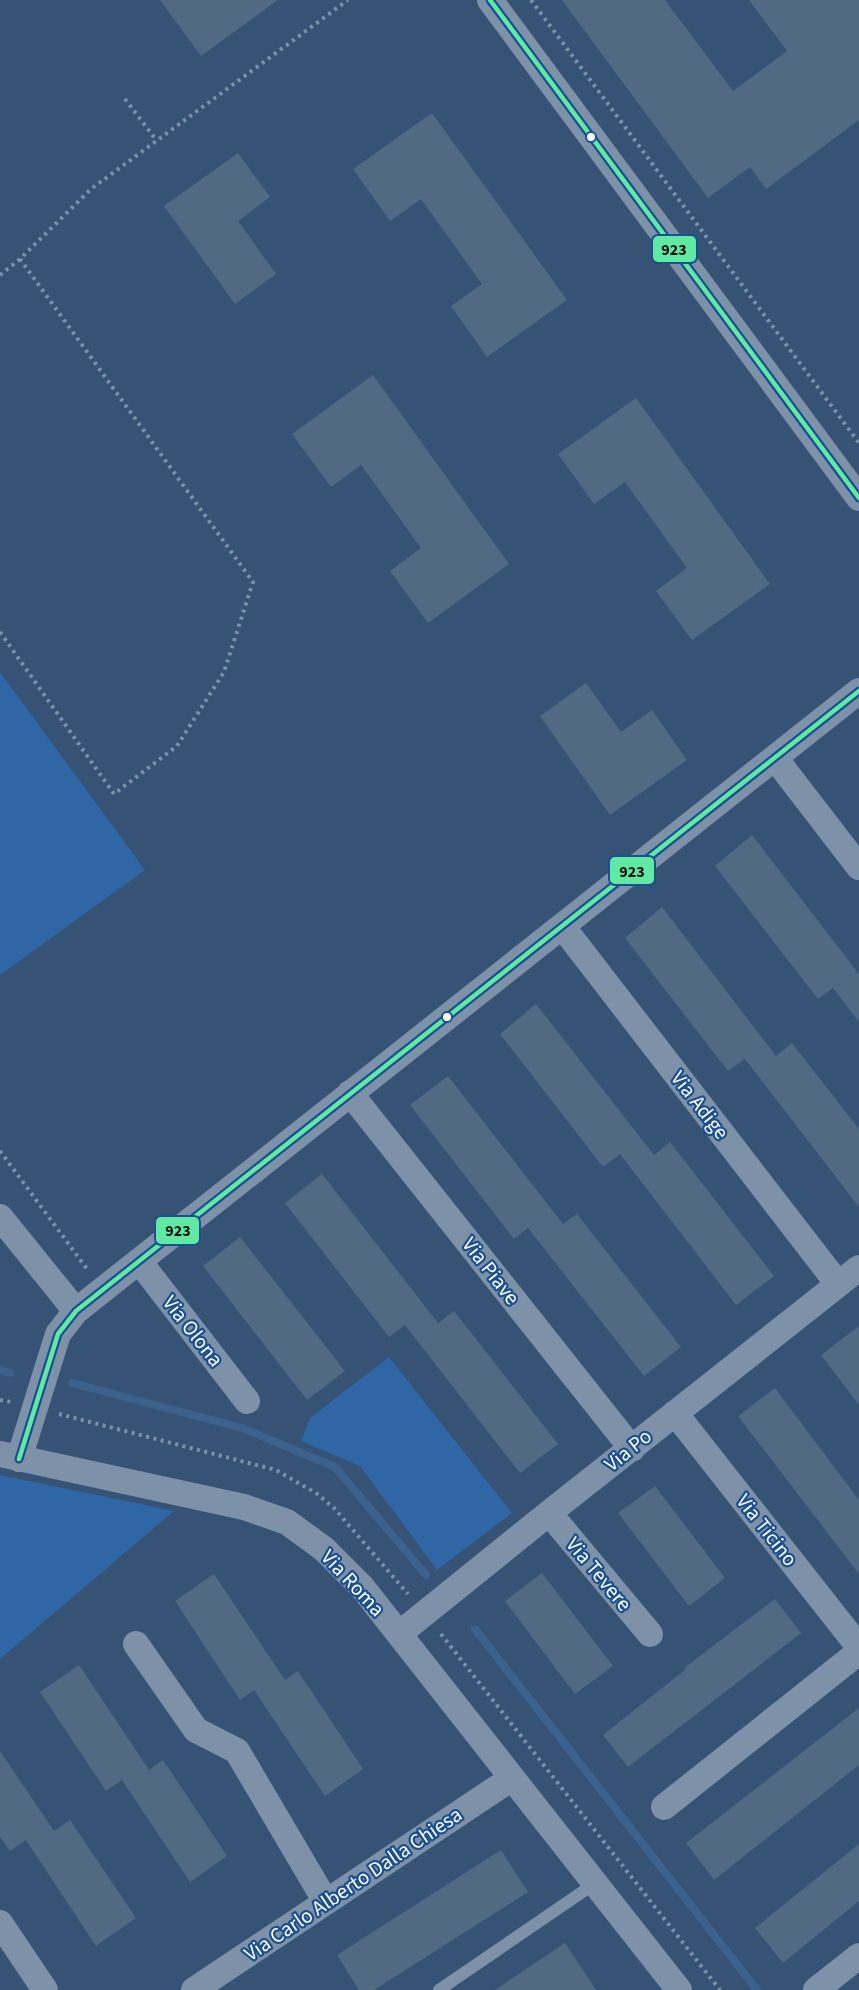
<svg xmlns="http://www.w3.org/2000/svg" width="859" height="1990" viewBox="0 0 859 1990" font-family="'Source Sans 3',sans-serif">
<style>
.green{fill:#2f66a5}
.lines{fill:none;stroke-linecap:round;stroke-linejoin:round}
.stream{stroke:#3b618d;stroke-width:8}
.building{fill:#526984}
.path{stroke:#7d92a8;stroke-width:4;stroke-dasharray:3 4.5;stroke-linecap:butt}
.service{stroke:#7d92a8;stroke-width:12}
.minor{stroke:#7d92a8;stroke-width:26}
.bus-1-casing{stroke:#1b4f8f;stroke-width:9}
.bus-1{stroke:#60e9a3;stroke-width:4.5}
.bus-dot{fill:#fff;stroke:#1b4f8f;stroke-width:2}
.labels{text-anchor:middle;stroke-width:4.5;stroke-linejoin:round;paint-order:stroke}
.street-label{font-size:21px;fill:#fff;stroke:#1b4f8f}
.line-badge{stroke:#1b4f8f;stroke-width:2}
.pale-badge-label{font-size:16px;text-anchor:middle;font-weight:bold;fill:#111}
</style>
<rect width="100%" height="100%" fill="#365274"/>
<!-- green -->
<path class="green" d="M 0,672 L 145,870 L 0,975 Z
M 389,1357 L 512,1513 L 437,1570 L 360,1466 L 301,1441 L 310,1418 Z
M 0,1475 L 174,1511 L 0,1659 Z"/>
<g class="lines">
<!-- stream -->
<path class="stream" d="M 0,1370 L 10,1373
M 72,1383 L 242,1428 L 335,1467 L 426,1575
M 475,1629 L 757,1990"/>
</g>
<!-- building -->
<path class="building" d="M 160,0 L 278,0 L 201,56 Z
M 562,0 L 665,0 L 733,91 L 787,51 L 749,0 L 859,0 L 859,120 L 766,189 L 750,167 L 708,198 Z
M 432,113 L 567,300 L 487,357 L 451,306 L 482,284 L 421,199 L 390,221 L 353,169 Z
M 238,153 L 270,197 L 238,221 L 276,274 L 235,304 L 164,206 Z
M 373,375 L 509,564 L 428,623 L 390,571 L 421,548 L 361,465 L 331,487 L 292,434 Z
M 636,398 L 770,584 L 692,640 L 656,591 L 687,568 L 625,482 L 594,504 L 558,454 Z
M 586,683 L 621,732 L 652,710 L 687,760 L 610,815 L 540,716 Z
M 752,835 L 859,974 L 859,1022 L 833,988 L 818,999 L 715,866 Z
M 662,907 L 776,1056 L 792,1043 L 859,1129 L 859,1207 L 745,1059 L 728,1071 L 625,938 Z
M 536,1004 L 654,1155 L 670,1142 L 774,1276 L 736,1305 L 620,1154 L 603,1167 L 500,1034 Z
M 448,1076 L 563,1224 L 577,1214 L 681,1347 L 644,1376 L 528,1228 L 514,1239 L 410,1105 Z
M 322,1174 L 438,1323 L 454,1311 L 558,1444 L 520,1473 L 405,1325 L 389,1337 L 285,1203 Z
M 240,1237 L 345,1371 L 307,1400 L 203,1266 Z
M 859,1326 L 859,1405 L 821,1355 Z
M 775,1388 L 859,1500 L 859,1574 L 738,1416 Z
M 655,1486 L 725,1578 L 689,1606 L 618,1513 Z
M 542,1573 L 613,1666 L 575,1694 L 505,1601 Z
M 214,1574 L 285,1680 L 298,1671 L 363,1769 L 325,1796 L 254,1690 L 240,1700 L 175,1601 Z
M 775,1599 L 801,1633 L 628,1767 L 603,1735 L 686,1669 L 684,1668 Z
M 79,1665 L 149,1770 L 163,1760 L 227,1856 L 190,1882 L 122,1780 L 106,1791 L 40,1692 Z
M 859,1708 L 859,1765 L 714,1880 L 686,1843 Z
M 0,1751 L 54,1831 L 70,1820 L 136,1918 L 96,1946 L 26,1840 L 10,1851 L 0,1837 Z
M 859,1844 L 859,1901 L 783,1963 L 755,1928 Z
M 501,1850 L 528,1892 L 374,1990 L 359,1990 L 337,1955 Z
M 565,1943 L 596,1990 L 495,1990 Z"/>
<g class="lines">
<!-- path -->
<path class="path" d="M 531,0 L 859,443
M 125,99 L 157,141
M 0,275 L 20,259 L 91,189 L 348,0
M 0,632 L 114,794 L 177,746 L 224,672 L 253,582 L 20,259
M 0,1151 L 87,1269
M 0,1400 L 11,1402
M 59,1414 L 276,1470 L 316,1493 L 334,1508 L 408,1594
M 441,1634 L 720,1990"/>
<!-- service -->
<path class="service" d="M 439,1990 L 594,1884"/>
<!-- minor -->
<path class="minor" d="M 490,0 L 859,498
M 775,758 L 859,867
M 562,926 L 838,1284
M 350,1093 L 632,1449
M 0,1217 L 76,1311
M 139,1261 L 247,1401
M 675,1413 L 859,1647
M 0,1454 L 244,1507 L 287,1522 L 324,1549 L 362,1587 L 679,1990
M 19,1459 L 58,1334 L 76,1311 L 859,691
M 549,1513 L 650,1634
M 399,1634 L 549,1513 L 859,1268
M 136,1644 L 196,1730 L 237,1751 L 326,1902
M 664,1807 L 859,1652
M 0,1923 L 45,1990
M 194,1990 L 512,1778
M 816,1990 L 859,1956"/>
<!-- bus-1 casing -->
<g class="bus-1-casing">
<path id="bus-1" d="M 490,0 L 859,498
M 19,1459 L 58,1334 L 76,1311 L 859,691"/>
</g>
<!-- bus-1 -->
<use href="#bus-1" class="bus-1"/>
</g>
<!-- markers -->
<g class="bus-dot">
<circle cx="591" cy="137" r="5"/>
<circle cx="447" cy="1017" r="5"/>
</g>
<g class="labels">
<!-- street labels -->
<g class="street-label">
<text transform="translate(700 1105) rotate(52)" y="7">Via Adige</text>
<text transform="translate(491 1271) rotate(52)" y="7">Via Piave</text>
<text transform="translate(193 1331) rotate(52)" y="7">Via Olona</text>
<text transform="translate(628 1450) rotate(-39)" y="7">Via Po</text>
<text transform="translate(767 1530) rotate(52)" y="7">Via Ticino</text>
<text transform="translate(599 1574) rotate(50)" y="7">Via Tevere</text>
<text transform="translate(353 1583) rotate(47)" y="7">Via Roma</text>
<text transform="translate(353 1884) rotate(-34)" y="7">Via Carlo Alberto Dalla Chiesa</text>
</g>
</g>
<g class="line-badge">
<rect x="652" y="235" width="45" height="28" rx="6" fill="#60e9a3"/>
<rect x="609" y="856" width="46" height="29" rx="6" fill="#60e9a3"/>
<rect x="155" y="1216" width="45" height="29" rx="6" fill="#60e9a3"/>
</g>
<g class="pale-badge-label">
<text x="674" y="255">923</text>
<text x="632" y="877">923</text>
<text x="178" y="1236">923</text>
</g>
</svg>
